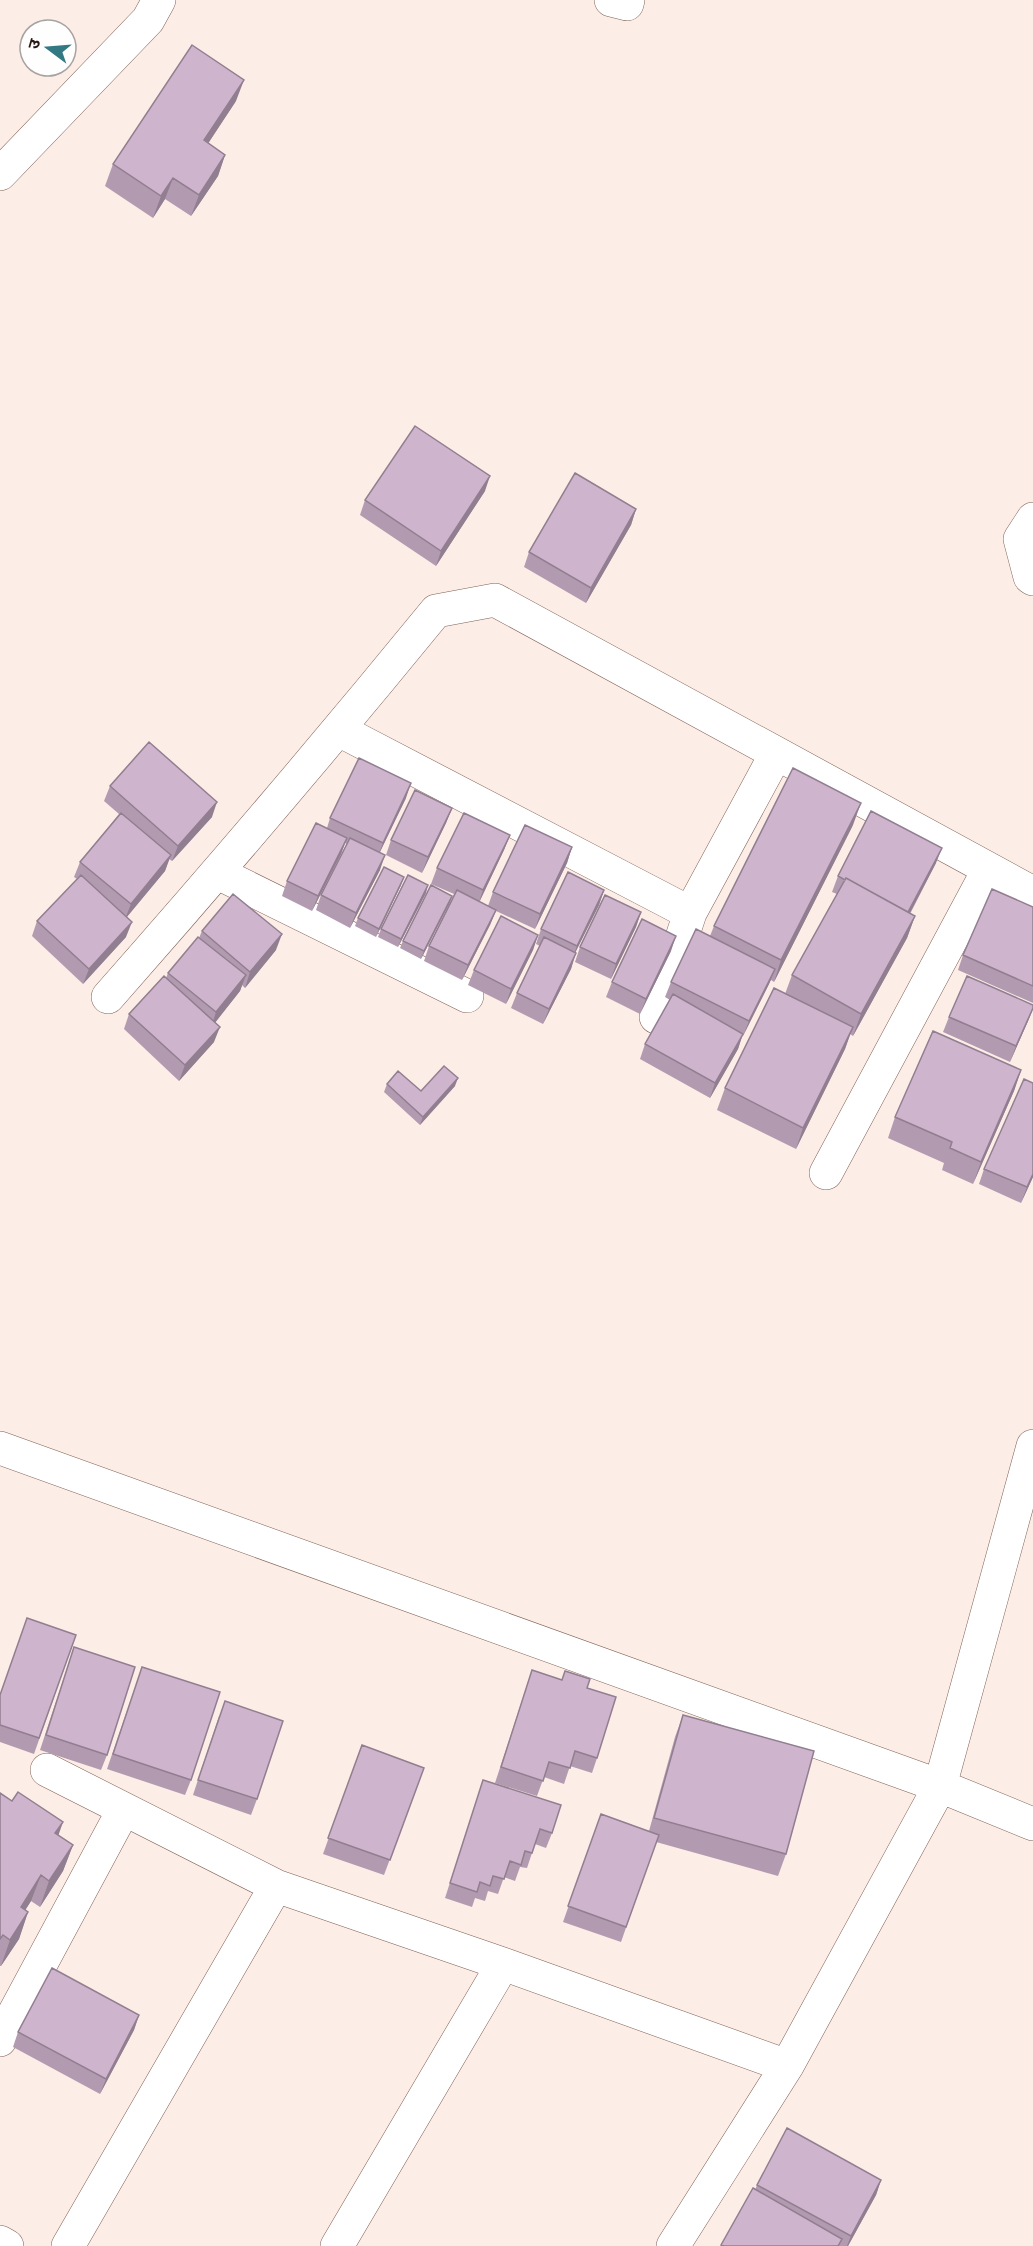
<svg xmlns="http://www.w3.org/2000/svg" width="1033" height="2246" viewBox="0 0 1033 2246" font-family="Manrope,'Noto Sans Devanagari',sans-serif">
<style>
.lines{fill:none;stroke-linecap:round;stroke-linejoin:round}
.minor-casing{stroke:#816254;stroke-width:34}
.minor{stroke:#fff;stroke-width:33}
.wall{fill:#b29bb0}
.shaded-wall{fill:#917e90}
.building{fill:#cfb4cd;stroke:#917e90;stroke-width:1.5}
</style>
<rect width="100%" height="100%" fill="#fcede7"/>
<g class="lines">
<!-- minor casing -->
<g class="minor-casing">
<path id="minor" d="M 611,0 L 627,4 L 628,0
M 0,174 L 148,20 L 159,0
M 1033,519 L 1020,539 L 1030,577 L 1033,579
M 339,730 L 690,913 L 776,754
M 218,873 L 467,996
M 108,997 C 220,870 329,742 436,611 L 495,600 L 1033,893
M 656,1017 L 690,913
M 826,1173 L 989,869
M 0,1448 L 940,1786 L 1033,1824
M 47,1770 L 276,1886 L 503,1964 L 787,2066
M 0,2040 L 124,1809
M 0,2242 L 7,2246
M 68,2246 L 276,1886
M 337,2246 L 503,1964
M 673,2246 L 787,2066 L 940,1786 L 1033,1446"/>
</g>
<!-- minor -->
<use href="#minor" class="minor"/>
</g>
<!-- wall -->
<path class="wall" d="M 236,101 L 208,143 L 225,155 L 218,176 L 191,216 L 165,199 L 153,218 L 105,186 L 113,164 Z
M 485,491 L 436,566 L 360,515 L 365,500 Z
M 636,509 L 631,525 L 586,603 L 524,567 L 529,552 Z
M 110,786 L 212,817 L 172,861 L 169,859 L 165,871 L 127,917 L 126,937 L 83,984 L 32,936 L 37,921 L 77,879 L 74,877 L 80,862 L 119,814 L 104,801 Z
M 406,798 L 380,852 L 380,870 L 350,928 L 316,910 L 321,895 L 347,844 L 345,843 L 341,854 L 312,911 L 282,896 L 287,881 L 327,828 L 330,818 Z
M 452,808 L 446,823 L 422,873 L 386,855 L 391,840 Z
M 853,825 L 774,982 L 771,980 L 743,1036 L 742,1036 L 738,1049 L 710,1098 L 640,1059 L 645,1044 L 670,1000 L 665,997 L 671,982 L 710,936 L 714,926 Z
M 510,835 L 504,850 L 479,902 L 488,906 L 493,892 L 572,847 L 567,863 L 535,929 L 496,911 L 490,925 L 462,980 L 424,961 L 429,946 L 454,894 L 431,884 L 437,868 Z
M 936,863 L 910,914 L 915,916 L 907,938 L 853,1036 L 850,1034 L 845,1049 L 796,1149 L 717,1110 L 725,1088 L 785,994 L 792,975 L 837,894 L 832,892 L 838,876 Z
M 401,885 L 376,937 L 355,926 L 358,918 Z
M 604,890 L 599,905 L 575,953 L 571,969 L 543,1024 L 511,1008 L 517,993 L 540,946 L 536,944 L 541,929 Z
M 426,893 L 398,947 L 378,937 L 381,929 Z
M 452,896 L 449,904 L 421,959 L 400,948 L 403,941 Z
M 1033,907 L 1033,1003 L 958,970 L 963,955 Z
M 641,912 L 636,927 L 611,979 L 575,962 L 580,947 Z
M 202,931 L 276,950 L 245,988 L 242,985 L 240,991 L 215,1022 L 214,1042 L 179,1081 L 124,1029 L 129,1014 L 166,978 L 168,973 L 199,938 Z
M 538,935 L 533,950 L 506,1004 L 468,985 L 474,970 Z
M 671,951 L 640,1014 L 606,997 L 612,982 Z
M 1033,1009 L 1028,1021 L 1010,1062 L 943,1032 L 949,1017 Z
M 1021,1070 L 1014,1091 L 973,1184 L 942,1170 L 944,1163 L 888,1138 L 895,1117 Z
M 1033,1083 L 1033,1177 L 1021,1203 L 979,1184 L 984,1169 Z
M 387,1084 L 421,1091 L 455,1086 L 420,1125 L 384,1092 Z
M 76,1635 L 34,1754 L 0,1742 L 0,1694 Z
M 74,1647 L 107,1755 L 101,1770 L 40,1750 Z
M 142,1667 L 191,1780 L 185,1795 L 107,1769 Z
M 532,1670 L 562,1680 L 565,1671 L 587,1688 L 597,1758 L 592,1773 L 570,1766 L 564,1784 L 544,1777 L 537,1796 L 495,1783 Z
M 683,1715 L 786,1854 L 778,1876 L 656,1842 L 621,1942 L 563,1922 L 601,1814 L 649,1831 L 675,1737 Z
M 219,1716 L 257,1799 L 251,1815 L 193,1795 Z
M 362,1745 L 424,1768 L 384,1875 L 323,1854 Z
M 483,1780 L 552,1833 L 546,1848 L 535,1844 L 527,1868 L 520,1867 L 515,1881 L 504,1877 L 498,1894 L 488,1891 L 485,1901 L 475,1898 L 472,1907 L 445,1898 Z
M 0,1793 L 73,1845 L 63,1871 L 40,1907 L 31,1901 L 25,1910 L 28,1912 L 19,1939 L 1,1966 L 0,1966 Z
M 139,2015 L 134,2030 L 100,2094 L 13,2047 L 18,2032 Z
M 881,2180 L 876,2195 L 848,2246 L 721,2246 L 753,2188 L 755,2190 L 757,2185 Z"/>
<!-- shaded-wall -->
<path class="shaded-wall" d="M 244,80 L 236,101 L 196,162 L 204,140 Z
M 225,155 L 218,176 L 191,216 L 199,195 Z
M 173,178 L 165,199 L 153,218 L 161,196 Z
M 490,476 L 485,491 L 436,566 L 441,551 Z
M 636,509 L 631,525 L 586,603 L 591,588 Z
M 411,783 L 406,798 L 377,858 L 383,843 Z
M 217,802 L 212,817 L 172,861 L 178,846 Z
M 861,803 L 853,825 L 774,982 L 781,960 Z
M 452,808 L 446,823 L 422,873 L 428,857 Z
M 510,835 L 504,850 L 478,905 L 483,890 Z
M 347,838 L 341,854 L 312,911 L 318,896 Z
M 572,847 L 567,863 L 535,929 L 540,914 Z
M 942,848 L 936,863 L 902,928 L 908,913 Z
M 171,855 L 165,871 L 125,919 L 131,904 Z
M 385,855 L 380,870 L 350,928 L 356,913 Z
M 404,877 L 401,885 L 376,937 L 379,929 Z
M 428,885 L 426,893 L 398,947 L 401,939 Z
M 604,890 L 599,905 L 571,961 L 577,946 Z
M 452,896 L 449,904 L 421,959 L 424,951 Z
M 496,910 L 490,925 L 462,980 L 468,965 Z
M 641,912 L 636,927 L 611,979 L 616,964 Z
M 915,916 L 907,938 L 853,1036 L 861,1014 Z
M 132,922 L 126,937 L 83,984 L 89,969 Z
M 282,934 L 276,950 L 245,988 L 250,972 Z
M 538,935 L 533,950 L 506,1004 L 511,989 Z
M 676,936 L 671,951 L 640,1014 L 646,999 Z
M 576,953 L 571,969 L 543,1024 L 549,1009 Z
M 775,969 L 769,984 L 743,1036 L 749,1021 Z
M 246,975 L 240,991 L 211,1028 L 216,1012 Z
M 1033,1008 L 1028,1021 L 1010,1062 L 1016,1046 Z
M 220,1027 L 214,1042 L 179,1081 L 185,1065 Z
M 853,1027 L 845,1049 L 796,1149 L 803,1128 Z
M 743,1034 L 738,1049 L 710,1098 L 715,1083 Z
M 1021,1070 L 1014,1091 L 973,1184 L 981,1162 Z
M 458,1078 L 455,1086 L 420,1125 L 423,1117 Z
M 1033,1174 L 1033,1177 L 1021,1203 L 1027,1187 Z
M 63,1822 L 54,1848 L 55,1833 Z
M 73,1845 L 63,1871 L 40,1907 L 49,1881 Z
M 41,1875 L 31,1901 L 11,1933 L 21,1907 Z
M 28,1912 L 19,1939 L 1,1966 L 10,1940 Z
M 139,2015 L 134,2030 L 100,2094 L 106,2079 Z
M 881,2180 L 876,2195 L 848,2246 L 847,2246 L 851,2236 Z"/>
<!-- building -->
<path class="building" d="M 192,45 L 244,80 L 204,140 L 225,155 L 199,195 L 173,178 L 161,196 L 113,164 Z
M 415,426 L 490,476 L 441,551 L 365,500 Z
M 575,473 L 636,509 L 591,588 L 529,552 Z
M 149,742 L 217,802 L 178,846 L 110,786 Z
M 359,758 L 411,783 L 383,843 L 330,818 Z
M 793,768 L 861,803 L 781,960 L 714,926 Z
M 415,790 L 452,808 L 428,857 L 391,840 Z
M 871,811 L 942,848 L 908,912 L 846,878 L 845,880 L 838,876 Z
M 121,813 L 171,855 L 131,904 L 80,862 Z
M 464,813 L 510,835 L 483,890 L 437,868 Z
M 316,823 L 347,838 L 318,896 L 287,881 Z
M 525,825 L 572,847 L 540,914 L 493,892 Z
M 350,838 L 385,855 L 356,913 L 321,895 Z
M 384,867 L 404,877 L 379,929 L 358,918 Z
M 568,872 L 604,890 L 577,946 L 541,929 Z
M 81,875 L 132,922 L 89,969 L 37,921 Z
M 408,875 L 428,885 L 401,939 L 381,929 Z
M 846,878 L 915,916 L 861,1014 L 792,975 Z
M 431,885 L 452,896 L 424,951 L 403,941 Z
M 992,889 L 1033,907 L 1033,986 L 963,955 Z
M 457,890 L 496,910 L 468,965 L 429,946 Z
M 233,894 L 282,934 L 250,972 L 202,931 Z
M 605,895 L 641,912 L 616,964 L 580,947 Z
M 501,916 L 538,935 L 511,989 L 474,970 Z
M 642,919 L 676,936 L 646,999 L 612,982 Z
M 696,929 L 775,969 L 749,1021 L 671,982 Z
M 198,937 L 246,975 L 216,1012 L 168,973 Z
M 544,937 L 576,953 L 549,1009 L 517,993 Z
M 164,976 L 220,1027 L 185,1065 L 129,1014 Z
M 967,976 L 1033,1005 L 1033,1008 L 1016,1046 L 949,1017 Z
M 774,988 L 853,1027 L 803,1128 L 725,1088 Z
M 673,994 L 743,1034 L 715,1083 L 645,1044 Z
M 933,1031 L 1021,1070 L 981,1162 L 950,1148 L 952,1142 L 895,1117 Z
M 444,1066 L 458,1078 L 423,1117 L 387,1084 L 398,1071 L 421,1091 Z
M 1024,1079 L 1033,1083 L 1033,1174 L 1027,1187 L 984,1169 Z
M 27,1618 L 76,1635 L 39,1738 L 0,1725 L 0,1695 Z
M 74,1647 L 135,1667 L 107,1755 L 46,1735 Z
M 142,1667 L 220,1692 L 191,1780 L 113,1754 Z
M 532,1670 L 562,1680 L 565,1671 L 590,1679 L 587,1688 L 616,1697 L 597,1758 L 575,1751 L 570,1768 L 549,1762 L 543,1781 L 501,1767 Z
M 225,1701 L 283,1721 L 257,1799 L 198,1780 Z
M 683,1715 L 814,1751 L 786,1854 L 654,1818 Z
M 362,1745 L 424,1768 L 390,1860 L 328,1838 Z
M 483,1780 L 561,1805 L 552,1833 L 540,1829 L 532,1853 L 525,1851 L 521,1865 L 510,1861 L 504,1879 L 493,1876 L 490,1886 L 480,1882 L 477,1892 L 450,1883 Z
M 18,1792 L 63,1822 L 55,1833 L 73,1845 L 49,1881 L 41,1875 L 21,1907 L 28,1912 L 10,1940 L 3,1935 L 0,1939 L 0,1793 L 12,1801 Z
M 601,1814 L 659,1835 L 626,1927 L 568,1906 Z
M 52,1968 L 139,2015 L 106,2079 L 18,2032 Z
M 787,2128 L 881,2180 L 851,2236 L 757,2185 Z
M 753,2188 L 842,2239 L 838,2246 L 724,2246 L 721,2245 Z"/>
<!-- north arrow -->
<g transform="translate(48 48) rotate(286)"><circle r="28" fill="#fefefe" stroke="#a8a3a0" stroke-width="1.5"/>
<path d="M0-4.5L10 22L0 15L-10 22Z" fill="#327984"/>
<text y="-9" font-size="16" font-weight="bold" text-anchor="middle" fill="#271a14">उ</text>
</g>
</svg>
